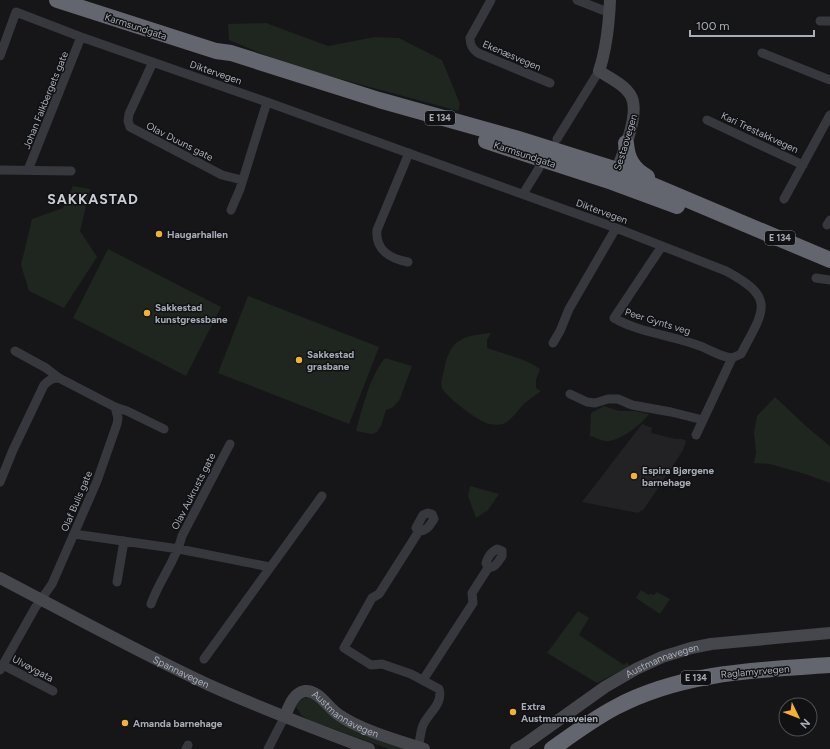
<svg xmlns="http://www.w3.org/2000/svg" width="830" height="749" viewBox="0 0 830 749" font-family="Figtree,sans-serif">
<style>
.built{fill:#222225}
.green{fill:#1e261f}
.lines{fill:none;stroke-linecap:round;stroke-linejoin:round}
.street{stroke:#37383d;stroke-width:9}
.secondary{stroke:#45474d;stroke-width:12}
.highway{stroke:#63666e;stroke-width:16}
.poi-dot{fill:#f2b134;stroke:#111113;stroke-width:1.5}
.labels{text-anchor:middle;stroke-width:3;stroke-linejoin:round;paint-order:stroke}
.shield{fill:#111113;stroke:#7b7e86;stroke-width:1}
.shield-label{font-size:9px;font-weight:bold;fill:#a8adb8}
.street-label{font-size:10px;fill:#a8adb8;stroke:#111113}
.poi-label{font-size:10px;font-weight:bold;fill:#a8adb8;stroke:#111113;text-anchor:start}
.district-label{font-size:14px;font-weight:bold;letter-spacing:1px;fill:#c9ccd4;stroke:#111113}
</style>
<rect width="100%" height="100%" fill="#161618"/>
<!-- built -->
<path class="built" d="M 642,424 L 652,428 L 651,433 L 676,439 L 682,439 L 686,441 L 683,450 L 644,509 L 638,513 L 582,502 Z"/>
<!-- green -->
<path class="green" d="M 266,23 L 328,46 L 375,37 L 399,38 L 442,60 L 460,104 L 458,111 L 289,65 L 229,40 L 228,24 Z
M 73,186 L 90,189 L 80,231 L 97,257 L 64,308 L 29,291 L 21,265 L 32,219 L 63,208 Z
M 108,249 L 221,307 L 186,376 L 73,318 Z
M 248,296 L 379,347 L 349,424 L 218,373 Z
M 491,333 L 487,340 L 487,348 C 503,354 527,359 540,369 L 536,380 L 536,388 L 541,391 C 536,395 531,398 526,402 C 520,407 512,420 505,423 C 500,426 489,425 484,422 C 476,419 444,395 442,388 C 440,383 443,375 444,370 C 450,339 462,336 491,333 Z
M 385,358 L 412,366 L 399,401 L 393,407 L 386,410 L 381,426 L 377,432 L 372,434 L 356,431 C 363,406 369,378 385,358 Z
M 775,397 L 807,427 L 830,446 L 830,483 L 805,474 L 770,464 L 754,463 L 756,452 L 754,433 L 757,416 Z
M 604,406 L 619,411 L 635,411 L 649,414 C 642,424 618,443 605,441 C 600,440 594,437 590,436 L 591,413 Z
M 470,486 L 499,494 L 488,510 L 476,518 L 468,496 Z
M 641,590 L 649,595 L 650,594 L 654,595 L 657,592 L 670,599 L 660,614 L 636,598 Z
M 578,611 L 589,618 L 579,635 L 624,665 L 627,662 L 629,665 L 628,667 L 597,683 L 547,653 Z
M 310,697 L 409,749 L 389,749 L 309,720 L 301,715 L 296,707 C 298,701 302,698 310,697 Z"/>
<g class="lines">
<!-- street -->
<path class="street" d="M 491,0 L 470,38 C 470,45 472,49 478,53 L 550,83
M 577,0 L 610,13
M 820,21 L 830,21
M 762,53 L 830,80
M 0,56 L 16,12 L 81,37 L 267,102 L 616,228 L 726,271 C 774,297 766,308 743,350 L 741,354 L 732,358 L 696,435
M 153,62 L 129,114 L 128,121 L 130,127 L 222,175 L 242,180
M 707,120 L 803,165
M 557,139 L 599,71
M 0,170 L 71,171
M 28,170 L 81,37
M 523,194 L 539,168
M 784,199 L 830,115
M 231,210 L 240,189 L 267,102
M 827,225 L 830,220
M 662,246 L 614,318 C 640,333 672,335 700,346 C 711,350 720,357 732,358
M 408,262 C 391,259 375,250 377,230 L 409,153
M 816,278 L 830,280
M 553,343 L 560,331 L 569,309 L 616,228
M 15,351 L 46,368 L 59,378
M 570,394 L 587,402 L 595,403 L 608,399 L 618,399 L 632,405 L 671,412 L 703,420
M 115,407 L 127,411 L 164,429
M 0,482 L 13,450 L 44,385 C 49,380 52,378 59,378 L 115,407 L 118,418 L 117,424 L 97,481 L 52,584 L 35,608 L 0,670
M 74,534 L 179,549 L 270,567
M 117,582 L 124,541
M 151,604 C 159,580 176,561 182,536 L 230,444
M 204,659 L 322,496
M 3,665 L 53,691
M 423,680 L 473,603 L 472,593 L 488,568 C 496,567 498,562 502,556 L 502,551 L 497,549 C 491,552 488,556 486,563 L 488,568
M 418,747 C 420,741 420,735 422,728 C 426,714 444,705 439,689 L 411,674 L 382,664 L 371,665 L 344,648 L 372,598 L 379,594 L 419,531 C 427,531 430,525 434,519 L 432,514 L 428,513 L 423,515 L 416,528 L 419,531
M 186,749 L 188,745
M 268,749 L 285,716"/>
<!-- secondary -->
<g class="secondary">
<path d="M 610,0 C 609,25 607,47 599,71 C 610,78 625,85 631,96 C 641,114 621,158 614,177"/>
<path id="s1" d="M 0,578 C 69,614 138,652 209,685 C 261,708 315,729 369,749"/>
<path id="s2" d="M 285,716 C 289,707 293,693 305,691 C 319,690 328,708 339,715 C 360,730 399,741 424,749"/>
<path id="s3" d="M 516,749 L 525,744 L 605,687 L 636,669 L 662,657 L 691,648 L 711,644 L 830,633"/>
</g>
<!-- highway -->
<path class="highway" d="M 57,0 L 216,51 L 231,53 L 379,100 L 515,138 L 617,170 L 830,260
M 486,141 L 612,182 L 677,206
M 626,143 C 627,159 633,169 647,177
M 552,749 C 573,734 593,719 616,707 C 682,672 757,670 830,665"/>
</g>
<!-- markers -->
<g class="poi-dot">
<circle cx="159" cy="234" r="4"/>
<circle cx="147" cy="313" r="4"/>
<circle cx="299" cy="360" r="4"/>
<circle cx="634" cy="476" r="4"/>
<circle cx="513" cy="712" r="4"/>
<circle cx="125" cy="723" r="4"/>
</g>
<g class="labels">
<!-- shield labels -->
<g class="shield">
<rect x="425" y="111" width="30" height="14" rx="3"/>
<rect x="765" y="231" width="30" height="14" rx="3"/>
<rect x="681" y="671" width="30" height="14" rx="3"/>
</g>
<g class="shield-label">
<text x="440" y="121">E 134</text>
<text x="780" y="241">E 134</text>
<text x="696" y="681">E 134</text>
</g>
<!-- street labels -->
<g class="street-label">
<text transform="translate(136 26) rotate(18)" y="4">Karmsundgata</text>
<text transform="translate(512 55) rotate(23)" y="4">Ekenæsvegen</text>
<text transform="translate(216 72) rotate(19)" y="4">Diktervegen</text>
<text transform="translate(45 100) rotate(-68)" y="4">Johan Falkbergets gate</text>
<text transform="translate(760 132) rotate(25)" y="4">Kari Trestakkvegen</text>
<text transform="translate(180 141) rotate(27)" y="4">Olav Duuns gate</text>
<text transform="translate(625 142) rotate(-73)" y="4">Sestaovegen</text>
<text transform="translate(525 154) rotate(18)" y="4">Karmsundgata</text>
<text transform="translate(602 211) rotate(20)" y="4">Diktervegen</text>
<text transform="translate(658 321) rotate(17)" y="4">Peer Gynts veg</text>
<text transform="translate(193 491) rotate(-63)" y="4">Olav Aukrusts gate</text>
<text transform="translate(76 501) rotate(-67)" y="4">Olaf Bulls gate</text>
<text dy="4" stroke="none"><textPath href="#s3" startOffset="172">Austmannavegen</textPath></text>
<text transform="translate(33 668) rotate(28)" y="4">Ulvøygata</text>
<text dy="4" stroke="none"><textPath href="#s1" startOffset="204">Spannavegen</textPath></text>
<text transform="translate(755 671) rotate(-5)" y="4">Raglamyrvegen</text>
<text dy="4" stroke="none"><textPath href="#s2" startOffset="81">Austmannavegen</textPath></text>
</g>
<!-- poi labels -->
<g class="poi-label">
<text x="167" y="238">Haugarhallen</text>
<text x="155" y="311">Sakkestad<tspan x="155" dy="12">kunstgressbane</tspan></text>
<text x="307" y="358">Sakkestad<tspan x="307" dy="12">grasbane</tspan></text>
<text x="642" y="474">Espira Bjørgene<tspan x="642" dy="12">barnehage</tspan></text>
<text x="521" y="710">Extra<tspan x="521" dy="12">Austmannaveien</tspan></text>
<text x="133" y="727">Amanda barnehage</text>
</g>
<!-- district labels -->
<g class="district-label">
<text x="93" y="204">SAKKASTAD</text>
</g>
</g>
<!-- north arrow -->
<g transform="translate(798 717) rotate(133)"><circle r="19" fill="#111113" stroke="#4d4f55"/>
<path d="M0-3L7 15L0 10L-7 15Z" fill="#f2b134"/>
<text y="-6" font-size="11" font-weight="bold" text-anchor="middle" fill="#a8adb8">N</text>
</g>
<!-- scale -->
<path d="M690 30v6h124v-6" fill="none" stroke="#a8adb8" stroke-width="2"/>
<text x="696" y="30" font-size="12" fill="#a8adb8" stroke="#111113" stroke-width="3" paint-order="stroke">100 m</text>
</svg>
